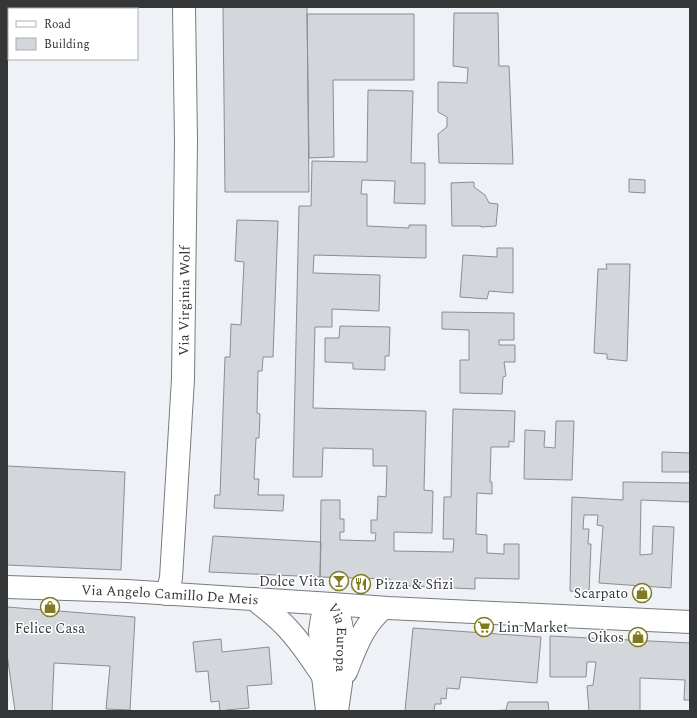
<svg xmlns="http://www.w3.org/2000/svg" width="697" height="718" viewBox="0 0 697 718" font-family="Spectral,serif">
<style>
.building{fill:#d3d6db;stroke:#8a8d92}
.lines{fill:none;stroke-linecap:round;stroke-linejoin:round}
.secondary-casing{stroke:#787b7f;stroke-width:24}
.secondary{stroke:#fff;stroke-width:22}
.labels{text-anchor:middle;stroke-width:3;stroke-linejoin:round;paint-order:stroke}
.street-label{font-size:14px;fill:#353638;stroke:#fff}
.poi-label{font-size:14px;fill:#353638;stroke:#fff;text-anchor:end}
</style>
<rect width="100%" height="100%" fill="#eef2f7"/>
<!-- building -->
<path class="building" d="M 223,7 L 307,7 L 309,192 L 225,192 Z
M 454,13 L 498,13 L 499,66 L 509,66 L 513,164 L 439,163 L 438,134 L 447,127 L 447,117 L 438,112 L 438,82 L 467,83 L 468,68 L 453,66 Z
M 307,14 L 414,14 L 414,80 L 333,80 L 334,157 L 309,158 Z
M 368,90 L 413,91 L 411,163 L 425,163 L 425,204 L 394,203 L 395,181 L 362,180 L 361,194 L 367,194 L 367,226 L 409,228 L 409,225 L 426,225 L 426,258 L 314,255 L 313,273 L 380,275 L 379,311 L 332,309 L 332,327 L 315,327 L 313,408 L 426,411 L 424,490 L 433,491 L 432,533 L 394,532 L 394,551 L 453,552 L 454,539 L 443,539 L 444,497 L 451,497 L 453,409 L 515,411 L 514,442 L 509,441 L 509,447 L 491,447 L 490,482 L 492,482 L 492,494 L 477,493 L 476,534 L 487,535 L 487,553 L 504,554 L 504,544 L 519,544 L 519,579 L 475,578 L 475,589 L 390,585 L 390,579 L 320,577 L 321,500 L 340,500 L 340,519 L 344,519 L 344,532 L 340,532 L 340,540 L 375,541 L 376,533 L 371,533 L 371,520 L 377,520 L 378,496 L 386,497 L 387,466 L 373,466 L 373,449 L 323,448 L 322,477 L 293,477 L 299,206 L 311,206 L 312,161 L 367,162 Z
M 629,179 L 645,180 L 645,193 L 629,192 Z
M 474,182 L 474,187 L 485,195 L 489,203 L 498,204 L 496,226 L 481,227 L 481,226 L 452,226 L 451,183 Z
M 237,220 L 278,221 L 273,357 L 263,357 L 262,371 L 258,371 L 257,413 L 260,414 L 259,438 L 256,438 L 254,479 L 259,479 L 258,495 L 284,495 L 283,511 L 214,508 L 215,495 L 220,495 L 225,357 L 230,357 L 231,324 L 241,325 L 244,262 L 235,261 Z
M 497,248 L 513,248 L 513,293 L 489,291 L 487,299 L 460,297 L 463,255 L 497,257 Z
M 606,264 L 630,264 L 627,361 L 607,359 L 607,354 L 594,353 L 598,269 L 607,269 Z
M 442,312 L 514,313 L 514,340 L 499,340 L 499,345 L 515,345 L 515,362 L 504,362 L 506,376 L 503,377 L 502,394 L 460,393 L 460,360 L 469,360 L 469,330 L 442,329 Z
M 340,326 L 390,327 L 389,356 L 385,356 L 385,370 L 353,369 L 353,363 L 325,362 L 325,338 L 339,338 Z
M 556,421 L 574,421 L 572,480 L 524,479 L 525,430 L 545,431 L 544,447 L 555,448 Z
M 662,452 L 690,453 L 690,472 L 662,472 Z
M 7,466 L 125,472 L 121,570 L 7,565 Z
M 623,482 L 690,483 L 690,502 L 641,500 L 640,555 L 652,554 L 653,526 L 674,527 L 671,588 L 599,583 L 603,526 L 597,525 L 598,515 L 584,515 L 583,529 L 589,529 L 588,544 L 591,544 L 589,593 L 570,591 L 572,497 L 623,500 Z
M 213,536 L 321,542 L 320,577 L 209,572 Z
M 7,607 L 135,617 L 130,710 L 106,709 L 110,666 L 54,663 L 52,711 L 15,711 L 7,654 Z
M 413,628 L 541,637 L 537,683 L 461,677 L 459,689 L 447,688 L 446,699 L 441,698 L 441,704 L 435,704 L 434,711 L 405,711 Z
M 550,636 L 690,643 L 690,700 L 684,700 L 685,680 L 640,678 L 640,711 L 589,711 L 587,686 L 593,685 L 596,662 L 587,662 L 586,677 L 550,677 Z
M 221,639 L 222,652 L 269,647 L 272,684 L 247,686 L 249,708 L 226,710 L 227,711 L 220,711 L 219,701 L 211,702 L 208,671 L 196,672 L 193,642 Z
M 508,702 L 548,702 L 549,711 L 489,711 L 506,710 Z"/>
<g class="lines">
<!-- secondary casing -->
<g class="secondary-casing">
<g id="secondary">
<path id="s1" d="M 7,587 L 127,591 L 332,604 L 388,608 L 690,622"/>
<path id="s2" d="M 167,594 L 171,578 L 183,379 L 186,141 L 184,7"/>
<path d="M 254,599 C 266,609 279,618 289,630 C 302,644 312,660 323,676"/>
<path id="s3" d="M 332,604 L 340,619 L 342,629 L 341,683 L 337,711"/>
<path d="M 346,672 C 356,647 362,627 383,608"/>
<path d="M 327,711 L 323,676 L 320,631 L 322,618 L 332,604"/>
</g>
</g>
<!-- secondary -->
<use href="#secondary" class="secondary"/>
</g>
<!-- icons -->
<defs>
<g id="bar-ring" transform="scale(1)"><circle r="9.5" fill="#fff" stroke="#807a20" stroke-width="1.5"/><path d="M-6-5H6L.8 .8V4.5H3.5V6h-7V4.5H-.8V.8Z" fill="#807a20"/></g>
<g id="restaurant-ring" transform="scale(1)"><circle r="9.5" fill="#fff" stroke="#807a20" stroke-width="1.5"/><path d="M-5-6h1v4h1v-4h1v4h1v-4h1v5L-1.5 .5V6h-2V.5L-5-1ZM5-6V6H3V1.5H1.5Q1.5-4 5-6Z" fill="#807a20"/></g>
<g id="shop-ring" transform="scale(1)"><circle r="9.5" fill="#fff" stroke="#807a20" stroke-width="1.5"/><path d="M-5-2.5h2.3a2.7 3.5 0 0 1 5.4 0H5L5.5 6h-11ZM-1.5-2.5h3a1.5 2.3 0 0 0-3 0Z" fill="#807a20"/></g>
<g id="supermarket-ring" transform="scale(1)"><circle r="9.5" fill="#fff" stroke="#807a20" stroke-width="1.5"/><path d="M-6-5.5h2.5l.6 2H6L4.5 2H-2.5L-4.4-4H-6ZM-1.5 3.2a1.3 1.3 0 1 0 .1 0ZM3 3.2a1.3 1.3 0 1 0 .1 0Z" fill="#807a20"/></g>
</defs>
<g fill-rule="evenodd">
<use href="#bar-ring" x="339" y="581"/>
<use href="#restaurant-ring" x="361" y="584"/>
<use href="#shop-ring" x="642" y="593"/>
<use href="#shop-ring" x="50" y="607"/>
<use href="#supermarket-ring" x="484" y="627"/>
<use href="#shop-ring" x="638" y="637"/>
</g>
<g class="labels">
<!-- street labels -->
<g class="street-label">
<text dy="5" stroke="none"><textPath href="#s2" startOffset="294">Via Virginia Wolf</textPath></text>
<text dy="5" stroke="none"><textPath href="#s1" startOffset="163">Via Angelo Camillo De Meis</textPath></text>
<text dy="5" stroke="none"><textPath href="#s3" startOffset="35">Via Europa</textPath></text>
</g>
<!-- poi labels -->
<g class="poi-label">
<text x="325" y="586">Dolce Vita</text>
<text x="375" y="589" text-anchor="start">Pizza &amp; Sfizi</text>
<text x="628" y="598">Scarpato</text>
<text x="498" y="632" text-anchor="start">Lin Market</text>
<text x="50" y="633" text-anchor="middle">Felice Casa</text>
<text x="624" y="642">Oikos</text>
</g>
</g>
<!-- border -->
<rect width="697" height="718" fill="none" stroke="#353638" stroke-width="16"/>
<!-- legend -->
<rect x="8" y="8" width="130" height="52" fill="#ffffff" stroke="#aeafaf"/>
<rect x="16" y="21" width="20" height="6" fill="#ffffff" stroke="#aeafaf"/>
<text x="44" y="28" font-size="12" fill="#353638">Road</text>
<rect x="16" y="38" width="20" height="12" fill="#d3d6db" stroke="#aeafaf"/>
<text x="44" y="48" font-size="12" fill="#353638">Building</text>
</svg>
